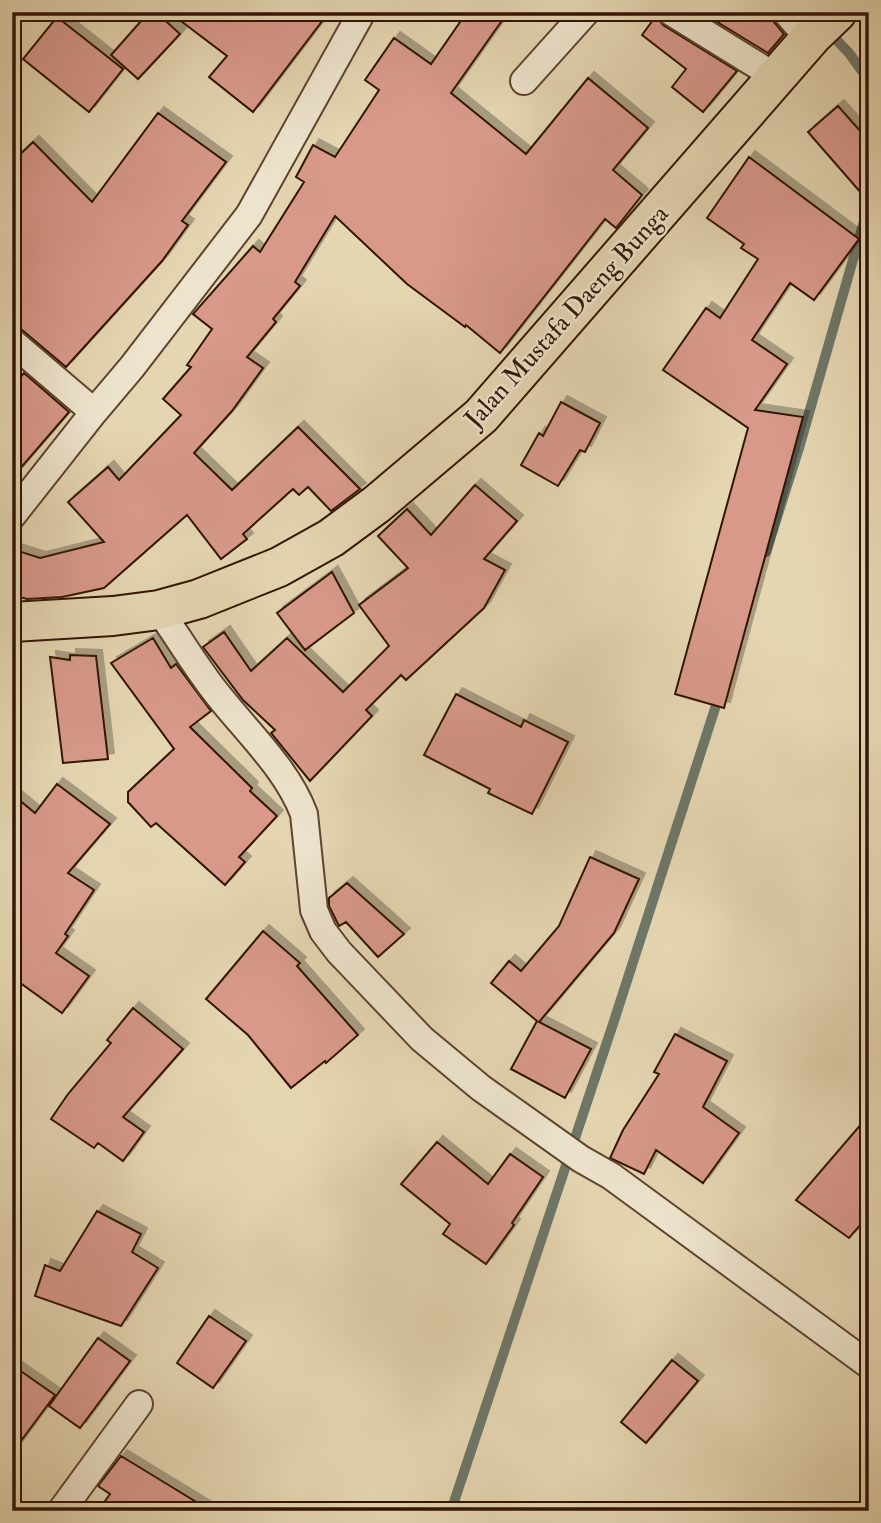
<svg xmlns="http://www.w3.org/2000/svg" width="881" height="1523" viewBox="0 0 881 1523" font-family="'IM FELL Double Pica',serif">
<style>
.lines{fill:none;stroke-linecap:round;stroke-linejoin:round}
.stream{stroke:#6e7768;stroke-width:10}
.building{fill:#d8998b;stroke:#311405;stroke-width:2;filter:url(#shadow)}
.minor-casing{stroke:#5e4430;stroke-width:30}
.primary-casing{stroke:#311405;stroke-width:42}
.minor{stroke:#eee4cd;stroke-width:26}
.primary{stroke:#e5d6b2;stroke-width:38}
.labels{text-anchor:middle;stroke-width:5;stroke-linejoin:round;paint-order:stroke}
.street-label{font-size:26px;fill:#311405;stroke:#eee4cd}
</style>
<defs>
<filter id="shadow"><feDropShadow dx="6" dy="-6" stdDeviation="0" flood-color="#0004"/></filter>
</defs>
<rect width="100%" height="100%" fill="#e5d6b2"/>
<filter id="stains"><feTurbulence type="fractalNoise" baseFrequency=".00286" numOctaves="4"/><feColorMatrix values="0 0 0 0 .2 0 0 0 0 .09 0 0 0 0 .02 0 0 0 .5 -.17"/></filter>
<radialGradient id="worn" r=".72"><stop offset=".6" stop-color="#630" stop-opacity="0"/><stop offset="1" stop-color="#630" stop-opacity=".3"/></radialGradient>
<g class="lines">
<!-- stream -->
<path class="stream" d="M 827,30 L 849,53 L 869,81
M 766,552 L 799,448 L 869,204
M 451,1511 L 613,1024 L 720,693"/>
</g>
<!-- building -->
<path class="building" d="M 149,12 L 156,12 L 180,34 L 138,79 L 111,55 Z
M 169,12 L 329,12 L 253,112 L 209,77 L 227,56 Z
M 467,12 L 508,12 L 451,93 L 526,154 L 588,78 L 648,128 L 613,170 L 642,195 L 616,228 L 605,219 L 500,353 L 466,325 L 465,327 L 407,284 L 335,216 L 295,282 L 300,286 L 273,319 L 276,322 L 247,357 L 263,368 L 232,411 L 194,453 L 232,490 L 298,427 L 360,489 L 331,511 L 308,487 L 299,495 L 293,489 L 243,534 L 247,539 L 221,559 L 187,515 L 104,588 L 62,597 L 27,599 L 12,595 L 12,549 L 40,558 L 104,542 L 68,502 L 108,467 L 119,480 L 181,415 L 163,399 L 191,367 L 187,365 L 212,329 L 193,314 L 253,246 L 260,252 L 304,182 L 296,177 L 313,145 L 335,157 L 379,90 L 365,80 L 394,38 L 431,64 Z
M 701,12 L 771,12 L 774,22 L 784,34 L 768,53 Z
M 656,16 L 663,25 L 737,71 L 703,112 L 672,87 L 686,69 L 642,35 Z
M 57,17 L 123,69 L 89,112 L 23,59 Z
M 838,106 L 869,141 L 869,202 L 808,132 Z
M 158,113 L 226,162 L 182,221 L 188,225 L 162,261 L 66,367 L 22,330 L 12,327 L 12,162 L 33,142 L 92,202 Z
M 749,157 L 859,239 L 814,300 L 790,283 L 752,340 L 787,364 L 755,410 L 803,417 L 724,708 L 675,694 L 748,428 L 663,370 L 706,308 L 720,318 L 758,259 L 741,248 L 744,244 L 707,218 Z
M 24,373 L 69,412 L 12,478 L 12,387 Z
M 561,402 L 600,423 L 585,452 L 580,450 L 558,486 L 521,465 L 539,433 L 543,436 Z
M 475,485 L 517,521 L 484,559 L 505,570 L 484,608 L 406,680 L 401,675 L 366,710 L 372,716 L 310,781 L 271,733 L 275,730 L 243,700 L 203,647 L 224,632 L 251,671 L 287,638 L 343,692 L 389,646 L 359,605 L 408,568 L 378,536 L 407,509 L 431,535 Z
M 332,572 L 354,613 L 305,650 L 277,613 Z
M 153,638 L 171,668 L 176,664 L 211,711 L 190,727 L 252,788 L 250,791 L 277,816 L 239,857 L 245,862 L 225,885 L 156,823 L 151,827 L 128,802 L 128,792 L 174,749 L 111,663 Z
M 70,655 L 96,656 L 108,759 L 63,763 L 50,657 L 70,660 Z
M 456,694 L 521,727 L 524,720 L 568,742 L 532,814 L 488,793 L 490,789 L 424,755 Z
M 57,784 L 110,824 L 68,873 L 94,890 L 65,934 L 68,936 L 56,953 L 89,976 L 62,1013 L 12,977 L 12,794 L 35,813 Z
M 590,857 L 639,879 L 614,933 L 539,1022 L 591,1049 L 565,1098 L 511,1069 L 537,1021 L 491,983 L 509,961 L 521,971 L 559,926 Z
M 347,883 L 404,934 L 378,957 L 346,922 L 339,926 L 329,906 L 329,898 Z
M 263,931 L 300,963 L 297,966 L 358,1035 L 326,1063 L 325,1061 L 291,1088 L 248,1035 L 206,999 Z
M 133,1008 L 183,1049 L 123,1117 L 144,1132 L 123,1161 L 98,1143 L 94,1148 L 51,1119 L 68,1094 L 111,1043 L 107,1040 Z
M 675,1034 L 727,1061 L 703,1107 L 739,1133 L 703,1183 L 656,1150 L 644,1174 L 610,1158 L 623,1130 L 659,1074 L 654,1072 Z
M 869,1115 L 869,1215 L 849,1238 L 796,1200 Z
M 437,1142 L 488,1184 L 510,1154 L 543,1177 L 512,1223 L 514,1225 L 486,1264 L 443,1234 L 450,1224 L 401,1184 Z
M 97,1211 L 141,1234 L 132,1252 L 158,1268 L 121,1326 L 35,1296 L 45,1265 L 60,1271 Z
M 209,1316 L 246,1341 L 213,1388 L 177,1363 Z
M 98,1338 L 130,1361 L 80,1428 L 49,1406 Z
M 672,1360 L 698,1381 L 646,1443 L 621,1422 Z
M 12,1365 L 55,1395 L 12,1453 Z
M 121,1456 L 211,1511 L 98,1511 L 110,1494 L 98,1486 Z"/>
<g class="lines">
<!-- minor casing -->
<g class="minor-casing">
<path id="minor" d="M 671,12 L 776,77
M 786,12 L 810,40
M 524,81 L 586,12
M 12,342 L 94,412
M 12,516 L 94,412 L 132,367 L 249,215 L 362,12
M 159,610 C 179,638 197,669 218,695 C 248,733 287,769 304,814 L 314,910 L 323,931 L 339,952 L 422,1039 L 481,1088 L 581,1159 L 611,1176 L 869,1365
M 61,1511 L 139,1404"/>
</g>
<!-- primary casing -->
<g class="primary-casing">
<path id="primary" d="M 12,622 L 113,616 L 159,610 L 199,599 L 279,567 L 331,538 L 377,504 L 481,416 L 813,35 L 837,12"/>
</g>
<!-- minor -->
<use href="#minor" class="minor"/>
<!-- primary -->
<use href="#primary" class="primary"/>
</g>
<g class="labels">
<!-- street labels -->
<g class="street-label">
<text transform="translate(566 316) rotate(-48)" y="9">Jalan Mustafa Daeng Bunga</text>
</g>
</g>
<!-- margin -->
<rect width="881" height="1523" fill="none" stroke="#e5d6b2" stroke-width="42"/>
<rect x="14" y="14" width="853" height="1495" fill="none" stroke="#311405" stroke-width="3.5"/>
<rect x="21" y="21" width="839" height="1481" fill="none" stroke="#311405" stroke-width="2"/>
<rect width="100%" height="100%" filter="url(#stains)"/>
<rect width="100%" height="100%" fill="url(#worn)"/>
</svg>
